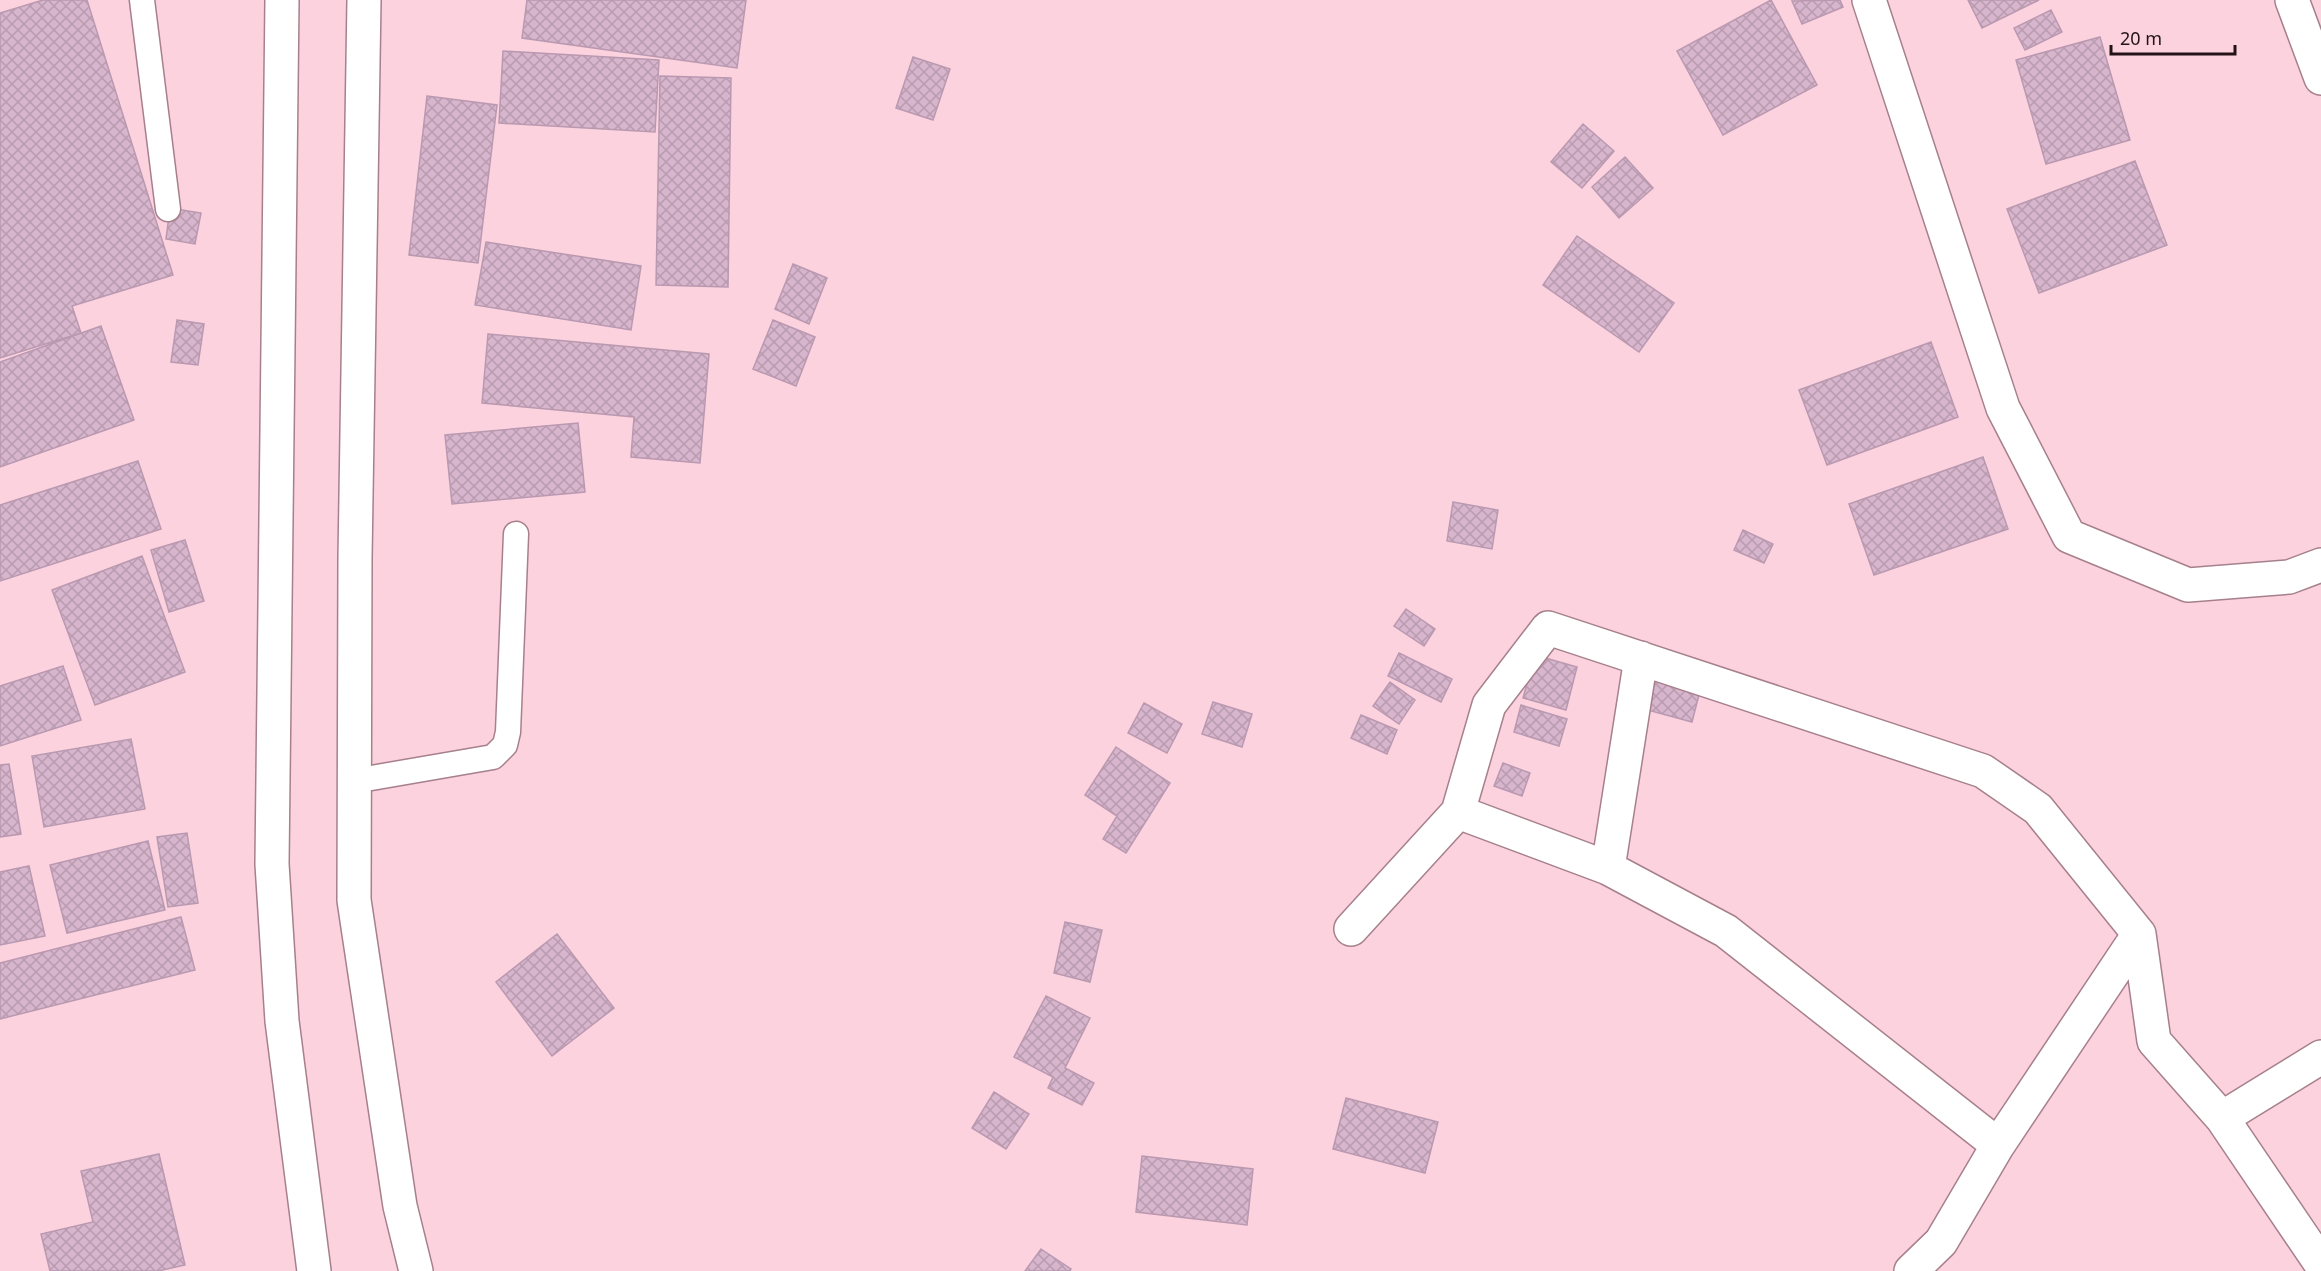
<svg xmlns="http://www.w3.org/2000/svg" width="2321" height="1271" viewBox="0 0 2321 1271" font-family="'Noto Sans',sans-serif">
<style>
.building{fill:url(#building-cross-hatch);stroke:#ba99b0;stroke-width:1.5}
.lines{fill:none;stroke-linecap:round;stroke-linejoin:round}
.lane-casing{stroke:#a6808c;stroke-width:27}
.street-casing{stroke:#a6808c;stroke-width:36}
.secondary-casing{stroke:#a6808c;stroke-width:36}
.lane{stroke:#fff;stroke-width:24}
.street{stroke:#fff;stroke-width:33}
.secondary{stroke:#fff;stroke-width:33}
</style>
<defs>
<pattern id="building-cross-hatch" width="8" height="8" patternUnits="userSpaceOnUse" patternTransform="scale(1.5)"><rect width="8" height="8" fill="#d7b5cd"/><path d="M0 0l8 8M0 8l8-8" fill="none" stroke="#b89baf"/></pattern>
</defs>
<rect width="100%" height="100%" fill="#fcd2de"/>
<!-- building -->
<path class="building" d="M 43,0 L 87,0 L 173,275 L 72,306 L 81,333 L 0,358 L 0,13 Z
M 527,0 L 746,0 L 737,68 L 522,38 Z
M 1771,0 L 1817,85 L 1723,135 L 1677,51 Z
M 1840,0 L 1843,7 L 1802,24 L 1792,1 Z
M 1968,0 L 2039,0 L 1982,28 Z
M 2051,10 L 2062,32 L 2025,50 L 2014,28 Z
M 2100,37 L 2130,140 L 2046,164 L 2016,60 Z
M 503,51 L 659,60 L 655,132 L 499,123 Z
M 913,57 L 950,69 L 933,120 L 896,108 Z
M 660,76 L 731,78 L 728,287 L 656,285 Z
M 427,96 L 497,105 L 478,263 L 409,255 Z
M 1583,124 L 1614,151 L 1582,188 L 1551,162 Z
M 1625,157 L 1653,188 L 1619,218 L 1592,187 Z
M 2135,161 L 2167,245 L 2039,293 L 2007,209 Z
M 170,208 L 201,213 L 195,244 L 166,239 Z
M 1577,236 L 1674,303 L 1639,352 L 1543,285 Z
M 486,242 L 641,266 L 631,330 L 475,305 Z
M 793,264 L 827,278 L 809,324 L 775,309 Z
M 177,320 L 204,324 L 198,365 L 171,362 Z
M 773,320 L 815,337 L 796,386 L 753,369 Z
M 101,326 L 134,420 L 0,467 L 0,362 Z
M 488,334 L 709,354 L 700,463 L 631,457 L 634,417 L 482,403 Z
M 1931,342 L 1958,417 L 1827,465 L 1799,390 Z
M 578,423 L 585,492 L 452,504 L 445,435 Z
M 1983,457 L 2008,529 L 1874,575 L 1849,504 Z
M 138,461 L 161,529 L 0,581 L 0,505 Z
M 1453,502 L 1498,510 L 1492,549 L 1447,541 Z
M 1743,530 L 1773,544 L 1764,563 L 1734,550 Z
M 185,540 L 204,601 L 169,612 L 151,550 Z
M 142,556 L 185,672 L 95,705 L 52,590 Z
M 1406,609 L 1435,629 L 1424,646 L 1394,626 Z
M 1399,653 L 1452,679 L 1441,702 L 1388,676 Z
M 1535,655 L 1577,667 L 1566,710 L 1523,698 Z
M 63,666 L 81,720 L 0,746 L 0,686 Z
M 1654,670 L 1702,683 L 1692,722 L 1644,709 Z
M 1390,682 L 1415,700 L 1399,724 L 1373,706 Z
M 1213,702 L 1252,714 L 1242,747 L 1202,734 Z
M 1144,703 L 1182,724 L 1167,753 L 1128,733 Z
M 1521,705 L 1567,719 L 1559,746 L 1514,732 Z
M 1361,715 L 1397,730 L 1387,754 L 1351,738 Z
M 131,739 L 145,809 L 44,827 L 32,756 Z
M 1116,747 L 1170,783 L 1126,853 L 1103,839 L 1117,816 L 1085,795 Z
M 1503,763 L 1530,773 L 1522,796 L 1494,786 Z
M 9,764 L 21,834 L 0,837 L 0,765 Z
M 187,833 L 198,903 L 168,907 L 157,837 Z
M 148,841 L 165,910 L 67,933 L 50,865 Z
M 29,866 L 45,936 L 0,945 L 0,872 Z
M 181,917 L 195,970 L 0,1019 L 0,963 Z
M 1065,922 L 1102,930 L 1090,982 L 1054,973 Z
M 557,934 L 614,1008 L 552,1056 L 496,982 Z
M 1046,996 L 1090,1018 L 1065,1068 L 1094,1083 L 1082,1105 L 1048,1088 L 1053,1077 L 1014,1057 Z
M 994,1092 L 1029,1114 L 1006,1149 L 972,1128 Z
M 1346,1098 L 1438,1122 L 1425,1173 L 1333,1149 Z
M 159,1154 L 185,1265 L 158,1271 L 50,1271 L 41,1234 L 93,1222 L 81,1171 Z
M 1142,1156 L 1253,1169 L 1247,1225 L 1136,1212 Z
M 1041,1249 L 1071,1269 L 1070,1271 L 1025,1271 Z"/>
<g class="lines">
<!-- lane casing -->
<g class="lane-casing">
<path id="lane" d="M 142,0 L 168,209
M 354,781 L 493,757 L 505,745 L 508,732 L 516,534"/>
</g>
<!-- street casing -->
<g class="street-casing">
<path id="street" d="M 1869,0 L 2003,408 L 2069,536 L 2188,585 L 2289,577 L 2321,565
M 2292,0 L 2321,78
M 1641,658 L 1608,868 L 1458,812 L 1489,705 L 1548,628 L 1983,771 L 2038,809 L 2139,934 L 2154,1041 L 2222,1118 L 2321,1264
M 1608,868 L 1726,931 L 1998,1145
M 1351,929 L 1458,812
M 2222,1118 L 2321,1057
M 1911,1271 L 1941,1242 L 1998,1145 L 2139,934"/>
</g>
<!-- secondary casing -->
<g class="secondary-casing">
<path id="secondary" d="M 282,0 L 272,864 L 282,1021 L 314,1271
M 364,0 L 355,558 L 354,900 L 400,1206 L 416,1271"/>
</g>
<!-- lane -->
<use href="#lane" class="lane"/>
<!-- street -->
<use href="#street" class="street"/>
<!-- secondary -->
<use href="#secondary" class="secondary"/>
</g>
<!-- scale -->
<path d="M2111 45v9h124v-9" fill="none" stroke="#221318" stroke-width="3"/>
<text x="2120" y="45" font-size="18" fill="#221318" stroke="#fcd2de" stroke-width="4.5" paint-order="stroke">20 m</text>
</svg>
